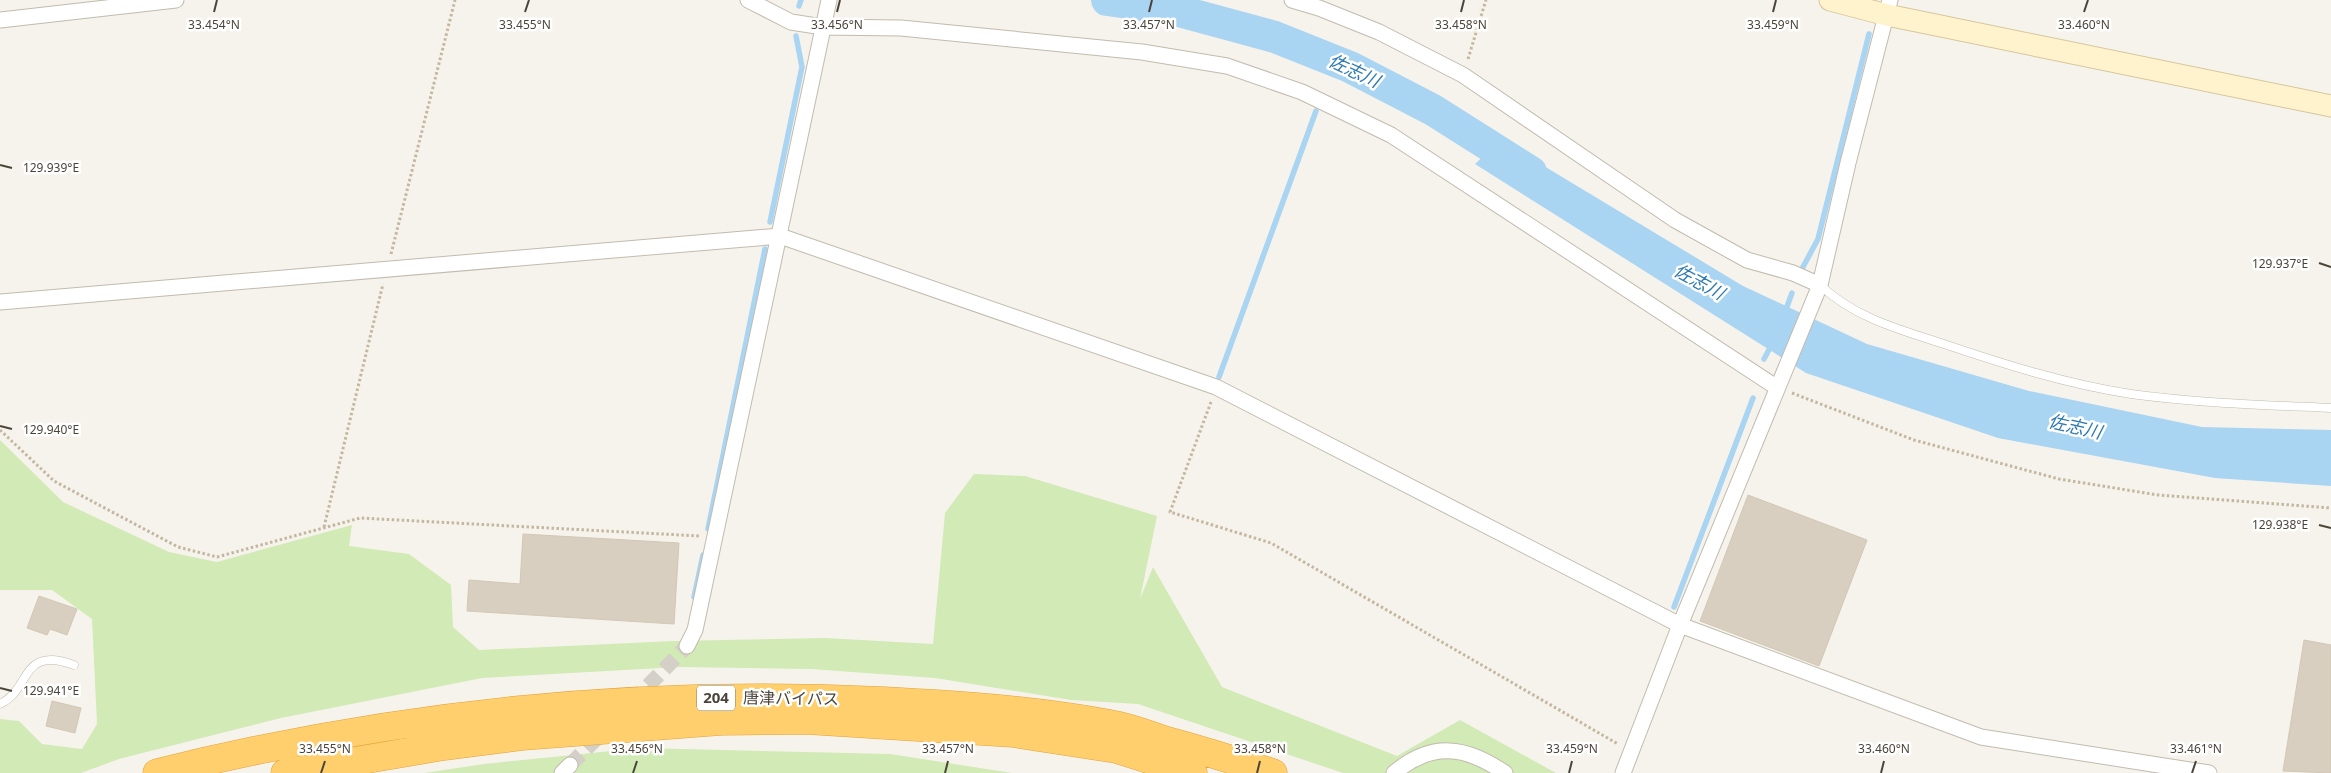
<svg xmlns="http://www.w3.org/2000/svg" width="2331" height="773" viewBox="0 0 2331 773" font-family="'Noto Sans','Noto Sans JP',sans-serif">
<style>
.green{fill:#d2eab5}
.water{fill:#a9d4f2}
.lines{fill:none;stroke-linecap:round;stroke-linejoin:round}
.stream{stroke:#a9d4f2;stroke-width:5.5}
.river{stroke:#a9d4f2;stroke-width:32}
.building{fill:#d8cfc1;stroke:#d3c7b4}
.street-tunnel{stroke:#d4d0c8;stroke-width:15;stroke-dasharray:15 8;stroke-linecap:butt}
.lane-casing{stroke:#c2bbae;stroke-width:9}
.street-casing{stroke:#c2bbae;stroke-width:17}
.secondary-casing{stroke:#d6c79b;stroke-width:23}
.highway-casing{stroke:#e0a43c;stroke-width:29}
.path{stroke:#c4b79f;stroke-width:3;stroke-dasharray:2.5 2.5;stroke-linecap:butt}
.lane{stroke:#fff;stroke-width:8}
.street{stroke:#fff;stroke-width:15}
.secondary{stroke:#fff3cd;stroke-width:21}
.highway{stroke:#ffcf6e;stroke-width:28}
.ticks{fill:none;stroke:#4b4439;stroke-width:2}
.labels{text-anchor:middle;stroke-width:5;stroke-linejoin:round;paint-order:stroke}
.shield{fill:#fff;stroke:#817c74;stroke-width:1}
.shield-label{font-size:15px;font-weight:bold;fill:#4b4439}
.street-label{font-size:16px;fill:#4b4439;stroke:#fff}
.water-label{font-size:18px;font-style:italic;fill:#2e7ab2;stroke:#fff}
.ticks-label{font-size:12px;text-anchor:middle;fill:#4b4439;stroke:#fff;stroke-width:5;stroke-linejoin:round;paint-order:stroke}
</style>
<rect width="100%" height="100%" fill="#f6f3ec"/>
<!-- green -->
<path class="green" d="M 0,440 L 63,502 L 169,552 L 217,562 L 352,525 L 349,546 L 409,554 L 451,585 L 453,627 L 479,650 L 674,641 L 825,638 L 933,644 L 945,513 L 974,474 L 1025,476 L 1157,516 L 1140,599 L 1153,567 L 1222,687 L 1397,756 L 1460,720 L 1556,773 L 1343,773 L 1138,704 L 1071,700 L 935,678 L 811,669 L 679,667 L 482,678 L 281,718 L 119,759 L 81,773 L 0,773 L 0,719 L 19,721 L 42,744 L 82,749 L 97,724 L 92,619 L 52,590 L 0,590 Z
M 641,748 L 890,754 L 1012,773 L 424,773 L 484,764 Z"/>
<!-- water -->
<path class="water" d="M 1501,140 L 1743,286 L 1867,344 L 2029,391 L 2202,427 L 2331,430 L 2331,486 L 2215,478 L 1998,438 L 1806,373 L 1475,164 Z"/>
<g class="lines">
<!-- stream -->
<path class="stream" d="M 799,6 L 801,0
M 770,222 L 802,67 L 796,36
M 1803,267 L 1818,239 L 1869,34
M 1785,312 L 1792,293
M 1764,359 L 1772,344
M 1219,377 L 1316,111
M 708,529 L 765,249
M 694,597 L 703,555
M 1674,607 L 1753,398"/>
<!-- river -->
<path class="river" d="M 1107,0 L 1172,9 L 1275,37 L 1350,67 L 1433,110 L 1531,172"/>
</g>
<!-- building -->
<path class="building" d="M 1748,495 L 1867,540 L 1819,666 L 1700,621 Z
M 523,534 L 679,543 L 674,624 L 467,611 L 469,580 L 520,584 Z
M 39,596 L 77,609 L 67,635 L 50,629 L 47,635 L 27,628 Z
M 2304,640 L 2331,645 L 2331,773 L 2283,771 Z
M 52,701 L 81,708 L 75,733 L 46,726 Z"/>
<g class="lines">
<!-- street-tunnel -->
<path class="street-tunnel" d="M 632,702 L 687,646
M 570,765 L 604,731"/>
<!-- lane casing -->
<g class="lane-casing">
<path id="lane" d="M 1820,285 C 1854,317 1897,329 1941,343 C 2003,364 2066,384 2131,394 C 2197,403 2265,405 2331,408
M 0,704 C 32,689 20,645 74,665"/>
</g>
<!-- street casing -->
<g class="street-casing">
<path id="street" d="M 748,0 L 791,22 L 823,27 L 901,28 L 1142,52 L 1227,66 L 1302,92 L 1391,135 L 1776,387
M 1292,0 L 1319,8 L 1379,32 L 1463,75 L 1675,220 L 1747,260 L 1793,273 L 1820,285
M 0,20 L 176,0
M 0,302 L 780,236 L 1216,387 L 1680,625 L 1981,737 L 2209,773
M 687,646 L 695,630 L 829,0
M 562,773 L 570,765
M 1394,773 C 1432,741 1466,746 1505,773
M 1623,773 L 1680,625 L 1820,285 L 1848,163 L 1890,0"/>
</g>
<!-- secondary casing -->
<g class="secondary-casing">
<path id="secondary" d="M 1830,0 L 1887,15 L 2331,106"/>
</g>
<!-- highway casing -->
<g class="highway-casing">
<path id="highway" d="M 157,773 C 394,714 640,689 884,701 C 959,705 1035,710 1110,724 C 1128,727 1147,734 1164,740 C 1201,750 1237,761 1273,773
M 285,773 L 444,746 L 522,736 L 721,721 L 806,720 L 1013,733 L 1116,749 L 1193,773"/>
</g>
<!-- path -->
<path class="path" d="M 1468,59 L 1486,0
M 391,254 L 455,0
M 1792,393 L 1914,440 L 2059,479 L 2158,495 L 2331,508
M 1211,402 L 1170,512 L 1271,543 L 1618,744
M 0,430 L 54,481 L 178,547 L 217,557 L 360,518 L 700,536
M 324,527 L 383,284"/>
<!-- lane -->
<use href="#lane" class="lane"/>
<!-- street -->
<use href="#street" class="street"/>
<!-- secondary -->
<use href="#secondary" class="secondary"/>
<!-- highway -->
<use href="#highway" class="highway"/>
</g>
<!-- ticks -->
<path class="ticks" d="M 214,12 L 217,0M 525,12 L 529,0M 837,12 L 840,0M 1149,12 L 1152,0M 1461,12 L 1464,0M 1773,12 L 1776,0M 2084,12 L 2088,0M 0,165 L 12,168M 2319,263 L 2331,267M 0,426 L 12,429M 2319,525 L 2331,528M 0,688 L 12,691M 321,773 L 325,761M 633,773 L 637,761M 945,773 L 948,761M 1257,773 L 1260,761M 1569,773 L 1572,761M 1881,773 L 1884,761M 2192,773 L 2196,761"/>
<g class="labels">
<!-- shield labels -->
<rect class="shield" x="697" y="685.5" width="38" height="25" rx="4"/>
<g class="shield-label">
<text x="716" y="703">204</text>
</g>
<!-- street labels -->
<g class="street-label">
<text transform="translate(791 698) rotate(1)" y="6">唐津バイパス</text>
</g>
<!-- water labels -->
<g class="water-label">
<text transform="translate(1354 71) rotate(25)" y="6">佐志川</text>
<text transform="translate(1699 282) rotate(29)" y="6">佐志川</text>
<text transform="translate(2075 427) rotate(13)" y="6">佐志川</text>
</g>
</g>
<g class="ticks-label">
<text x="214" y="29">33.454°N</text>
<text x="525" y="29">33.455°N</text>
<text x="837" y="29">33.456°N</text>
<text x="1149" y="29">33.457°N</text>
<text x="1461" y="29">33.458°N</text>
<text x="1773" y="29">33.459°N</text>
<text x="2084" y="29">33.460°N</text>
<text x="51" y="172">129.939°E</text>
<text x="2280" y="268">129.937°E</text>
<text x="51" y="434">129.940°E</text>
<text x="2280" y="529">129.938°E</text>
<text x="51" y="695">129.941°E</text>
<text x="325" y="753">33.455°N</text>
<text x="637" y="753">33.456°N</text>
<text x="948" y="753">33.457°N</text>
<text x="1260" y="753">33.458°N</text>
<text x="1572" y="753">33.459°N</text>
<text x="1884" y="753">33.460°N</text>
<text x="2196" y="753">33.461°N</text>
</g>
</svg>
